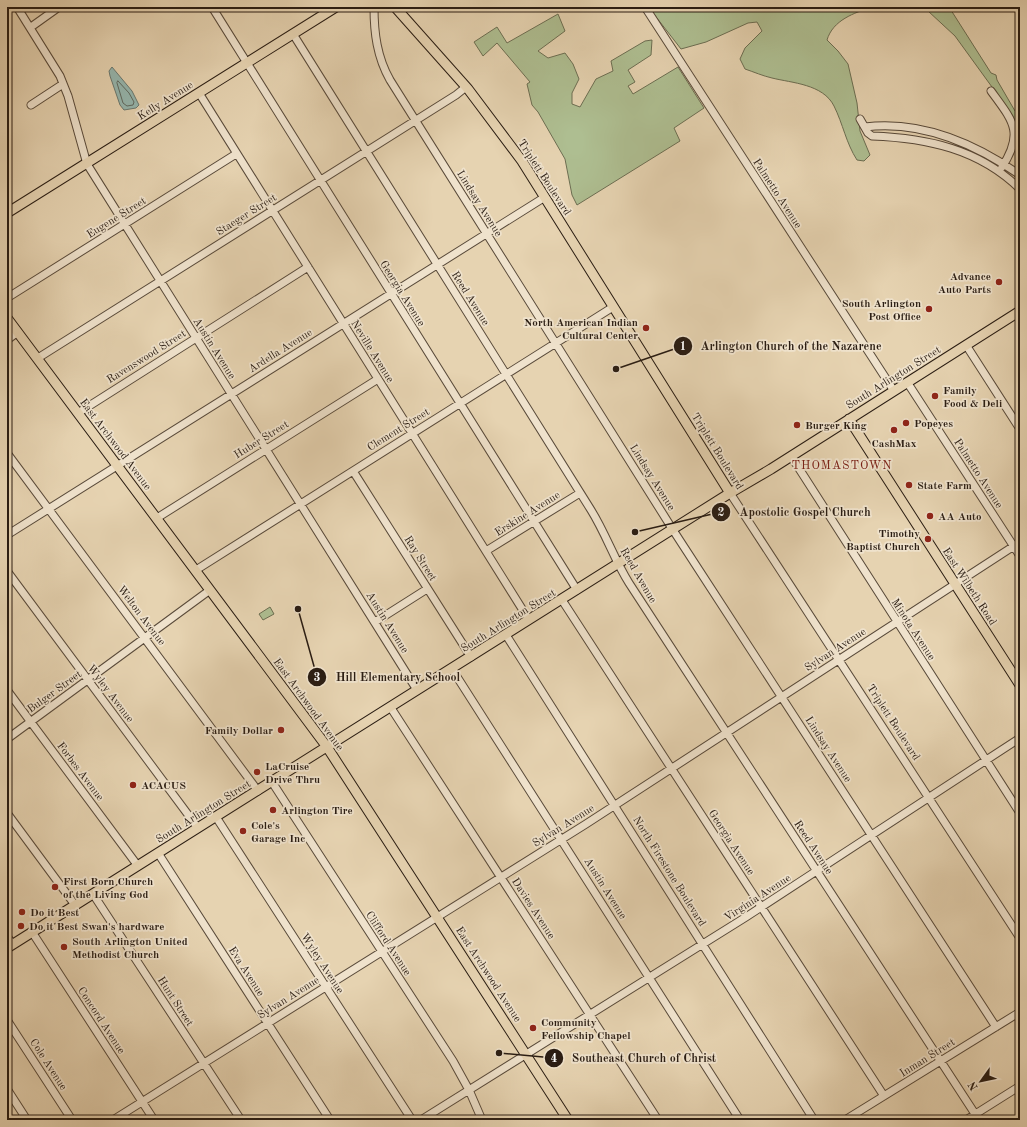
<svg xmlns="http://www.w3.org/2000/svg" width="1027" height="1127" viewBox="0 0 1027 1127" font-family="'Old Standard TT',serif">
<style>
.green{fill:#aebe91;stroke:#6c6e52}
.water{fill:#96b7af;stroke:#6b7971}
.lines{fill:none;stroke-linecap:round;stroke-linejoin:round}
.shore{stroke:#606a61;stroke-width:1}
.minor-casing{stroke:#594a3a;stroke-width:9}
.major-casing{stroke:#2a1d13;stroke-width:11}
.minor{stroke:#efe2cc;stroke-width:7}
.major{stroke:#e6d3b1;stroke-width:9}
.poi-dot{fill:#8f2418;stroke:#efe2cc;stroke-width:1.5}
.labels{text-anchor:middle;stroke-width:3.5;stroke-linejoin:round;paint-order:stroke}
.street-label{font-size:11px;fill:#2a1d13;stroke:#efe2cc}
.poi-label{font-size:11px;font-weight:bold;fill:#2a1d13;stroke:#efe2cc;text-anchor:start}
.neighbourhood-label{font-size:12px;letter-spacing:1px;fill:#7a1f14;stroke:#efe2cc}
.leader{fill:none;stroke:#2a1d13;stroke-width:1.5}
.callout-dot{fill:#2a1d13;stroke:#efe2cc;stroke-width:1.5}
.mark-label{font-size:12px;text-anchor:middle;font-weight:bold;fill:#fff}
.callout-label{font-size:12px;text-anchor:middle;font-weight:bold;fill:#2a1d13;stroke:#efe2cc;stroke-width:3.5;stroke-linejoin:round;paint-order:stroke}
</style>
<rect width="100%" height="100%" fill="#e6d3b1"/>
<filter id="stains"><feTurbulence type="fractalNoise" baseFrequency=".005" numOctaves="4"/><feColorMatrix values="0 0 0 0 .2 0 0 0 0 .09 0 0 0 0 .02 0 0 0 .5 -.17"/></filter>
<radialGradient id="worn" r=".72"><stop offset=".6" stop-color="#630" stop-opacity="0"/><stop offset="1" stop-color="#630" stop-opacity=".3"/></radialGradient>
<!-- green -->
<path class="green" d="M 652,7 L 872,7 C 854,13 833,20 827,40 L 838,51 L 848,64 L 857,103 L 860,131 L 870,155 L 864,161 L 857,160 C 846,143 843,124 834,106 C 823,84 792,83 772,78 C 763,76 754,72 745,69 L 740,59 L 745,48 L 762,31 L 757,22 L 748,23 L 706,42 L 681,49 L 653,13 Z
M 903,7 L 949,7 L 991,73 L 996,75 L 997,80 L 1015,111 L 1020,115 L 1020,136 L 1013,116 L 955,36 L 928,11 Z
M 558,14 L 565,31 L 538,51 L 548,58 L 565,53 L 573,64 L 579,79 L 572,93 L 572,104 L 580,107 L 596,79 L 613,71 L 611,61 L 645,41 L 652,40 L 651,55 L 628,70 L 635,82 L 628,86 L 633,94 L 678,67 L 704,108 L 674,128 L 680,141 L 577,205 L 572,195 L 565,159 L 538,112 L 532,105 L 527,84 L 530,82 L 497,43 L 483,56 L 474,42 L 497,27 L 507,43 Z
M 270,607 L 274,614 L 263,620 L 259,614 Z"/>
<!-- water -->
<path class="water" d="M 112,67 L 132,91 L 139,105 L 136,108 L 124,110 L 120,105 L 110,76 L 109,71 Z"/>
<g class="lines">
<!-- shore -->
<path class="shore" d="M 118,81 L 129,93 L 134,102 L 133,105 L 127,106 L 123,103 L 117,83 Z"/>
<!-- minor casing -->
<g class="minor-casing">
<path id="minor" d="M 17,7 L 60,76 L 68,96 L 87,164 L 417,690
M 212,7 L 577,590
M 374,7 C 374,33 377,57 390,80 L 673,530 L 996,1027
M 645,7 L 894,391
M 31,27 L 59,7
M 293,34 L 591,510 C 606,534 614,559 629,583 L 979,1120
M 991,91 C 1012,120 1025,132 1002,167
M 199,93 L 529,620
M 31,105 L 63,84
M 860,119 L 868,133 L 872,136 C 927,138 979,149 1020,189
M 865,127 C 922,120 974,143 1020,175
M 7,298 L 236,154
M 7,340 L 18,332
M 966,345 L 1020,429
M 38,358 L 456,95 L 466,87
M 907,382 L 1020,556
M 78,413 L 308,267
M 7,453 L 258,791
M 791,456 L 1020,813
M 353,471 L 471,657
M 730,493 L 1020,938
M 157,518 L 378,379
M 7,535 L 545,197
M 486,551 L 580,493
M 196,570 L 613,307
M 7,571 L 198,828
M 562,600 L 884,1096
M 375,622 L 427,589
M 506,635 L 814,1120
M 452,669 L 740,1120
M 7,690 L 138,866
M 391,708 L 658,1120
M 7,739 L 210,590
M 272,782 L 453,1061 L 469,1090 L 482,1120
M 7,813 L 75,905
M 216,817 L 412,1120
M 158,853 L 330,1120
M 93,894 L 241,1120
M 32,932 L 154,1120
M 7,936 L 12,944
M 7,1020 L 72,1120
M 7,1089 L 27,1120
M 113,1120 L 586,824 L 1020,542
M 421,1120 L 746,917 L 1020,738
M 845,1120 L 1020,1012
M 966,1120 L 1020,1086"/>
</g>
<!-- major casing -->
<g class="major-casing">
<path id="major" d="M 395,7 L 468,89 L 522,161 L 730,493
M 7,213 L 336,7
M 7,318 L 327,747 L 568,1120
M 849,419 L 1020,685
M 7,948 L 730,493 L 771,469 L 1020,311"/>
</g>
<!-- minor -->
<use href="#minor" class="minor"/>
<!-- major -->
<use href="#major" class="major"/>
</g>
<!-- markers -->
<g class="poi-dot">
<circle cx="999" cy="282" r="4"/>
<circle cx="929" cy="309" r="4"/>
<circle cx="646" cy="328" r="4"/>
<circle cx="935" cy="396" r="4"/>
<circle cx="906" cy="423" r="4"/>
<circle cx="797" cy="425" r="4"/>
<circle cx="894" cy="430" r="4"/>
<circle cx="909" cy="485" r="4"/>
<circle cx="930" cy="516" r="4"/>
<circle cx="928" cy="539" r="4"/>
<circle cx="281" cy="730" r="4"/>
<circle cx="257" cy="772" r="4"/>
<circle cx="133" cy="785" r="4"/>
<circle cx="273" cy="810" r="4"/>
<circle cx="243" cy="831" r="4"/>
<circle cx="55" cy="887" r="4"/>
<circle cx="22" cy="912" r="4"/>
<circle cx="21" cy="926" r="4"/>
<circle cx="64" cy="947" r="4"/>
<circle cx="533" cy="1028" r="4"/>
</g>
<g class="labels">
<!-- street labels -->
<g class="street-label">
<text transform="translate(165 100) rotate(-32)" y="4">Kelly Avenue</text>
<text transform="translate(545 177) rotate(57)" y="4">Triplett Boulevard</text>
<text transform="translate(778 193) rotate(57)" y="4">Palmetto Avenue</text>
<text transform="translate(480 203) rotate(58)" y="4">Lindsay Avenue</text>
<text transform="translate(246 214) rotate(-32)" y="4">Staeger Street</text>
<text transform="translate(116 217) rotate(-32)" y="4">Eugene Street</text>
<text transform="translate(403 293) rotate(58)" y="4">Georgia Avenue</text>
<text transform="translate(471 298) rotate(58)" y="4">Reed Avenue</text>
<text transform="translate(215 348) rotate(58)" y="4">Austin Avenue</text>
<text transform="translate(280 350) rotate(-32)" y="4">Ardella Avenue</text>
<text transform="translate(373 351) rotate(58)" y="4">Neville Avenue</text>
<text transform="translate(146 356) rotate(-32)" y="4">Ravenswood Street</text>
<text transform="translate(893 377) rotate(-32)" y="4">South Arlington Street</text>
<text transform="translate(398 429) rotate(-32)" y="4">Clement Street</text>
<text transform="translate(261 439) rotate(-32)" y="4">Huber Street</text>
<text transform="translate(116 444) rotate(53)" y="4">East Archwood Avenue</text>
<text transform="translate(718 451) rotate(58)" y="4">Triplett Boulevard</text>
<text transform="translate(979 473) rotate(57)" y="4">Palmetto Avenue</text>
<text transform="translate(653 477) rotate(58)" y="4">Lindsay Avenue</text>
<text transform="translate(527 513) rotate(-32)" y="4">Erskine Avenue</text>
<text transform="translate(421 558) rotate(58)" y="4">Ray Street</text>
<text transform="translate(639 575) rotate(60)" y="4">Reed Avenue</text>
<text transform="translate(970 586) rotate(57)" y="4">East Wilbeth Road</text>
<text transform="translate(142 615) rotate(53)" y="4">Welton Avenue</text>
<text transform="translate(508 620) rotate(-32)" y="4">South Arlington Street</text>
<text transform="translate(388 622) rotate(58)" y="4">Austin Avenue</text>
<text transform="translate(914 629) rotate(57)" y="4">Minota Avenue</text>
<text transform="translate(835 649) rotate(-33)" y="4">Sylvan Avenue</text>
<text transform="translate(54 691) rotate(-36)" y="4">Bulger Street</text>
<text transform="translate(111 693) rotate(53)" y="4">Wyley Avenue</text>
<text transform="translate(309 704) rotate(54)" y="4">East Archwood Avenue</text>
<text transform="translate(894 722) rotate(57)" y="4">Triplett Boulevard</text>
<text transform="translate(829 749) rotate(57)" y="4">Lindsay Avenue</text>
<text transform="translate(81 771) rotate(53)" y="4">Forbes Avenue</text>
<text transform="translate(203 811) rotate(-32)" y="4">South Arlington Street</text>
<text transform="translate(563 825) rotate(-32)" y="4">Sylvan Avenue</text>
<text transform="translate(732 842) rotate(57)" y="4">Georgia Avenue</text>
<text transform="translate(814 847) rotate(57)" y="4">Reed Avenue</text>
<text transform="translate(670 871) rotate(58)" y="4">North Firestone Boulevard</text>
<text transform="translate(606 888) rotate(58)" y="4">Austin Avenue</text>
<text transform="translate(757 897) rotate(-33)" y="4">Virginia Avenue</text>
<text transform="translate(534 908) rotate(57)" y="4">Davies Avenue</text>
<text transform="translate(389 943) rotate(57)" y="4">Clifford Avenue</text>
<text transform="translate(323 963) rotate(57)" y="4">Wyley Avenue</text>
<text transform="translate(247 971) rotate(57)" y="4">Eva Avenue</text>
<text transform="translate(489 974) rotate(57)" y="4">East Archwood Avenue</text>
<text transform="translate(288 997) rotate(-32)" y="4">Sylvan Avenue</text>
<text transform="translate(176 1001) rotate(57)" y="4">Hunt Street</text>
<text transform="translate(102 1020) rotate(57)" y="4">Concord Avenue</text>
<text transform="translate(927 1057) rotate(-32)" y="4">Inman Street</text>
<text transform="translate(49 1064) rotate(57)" y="4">Cole Avenue</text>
</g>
<!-- poi labels -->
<g class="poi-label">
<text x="991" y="280" text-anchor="end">Advance<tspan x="991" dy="13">Auto Parts</tspan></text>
<text x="921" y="307" text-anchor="end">South Arlington<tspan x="921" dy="13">Post Office</tspan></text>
<text x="638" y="326" text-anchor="end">North American Indian<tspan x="638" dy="13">Cultural Center</tspan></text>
<text x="943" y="394">Family<tspan x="943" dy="13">Food &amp; Deli</tspan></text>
<text x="914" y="427">Popeyes</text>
<text x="805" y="429">Burger King</text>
<text x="894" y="447" text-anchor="middle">CashMax</text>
<text x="917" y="489">State Farm</text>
<text x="938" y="520">AA Auto</text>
<text x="920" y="537" text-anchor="end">Timothy<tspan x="920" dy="13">Baptist Church</tspan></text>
<text x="273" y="734" text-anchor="end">Family Dollar</text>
<text x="265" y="770">LaCruise<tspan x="265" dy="13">Drive Thru</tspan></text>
<text x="141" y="789">ACACUS</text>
<text x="281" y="814">Arlington Tire</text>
<text x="251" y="829">Cole's<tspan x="251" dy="13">Garage Inc</tspan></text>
<text x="63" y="885">First Born Church<tspan x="63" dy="13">of the Living God</tspan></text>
<text x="30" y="916">Do it Best</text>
<text x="29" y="930">Do it Best Swan's hardware</text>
<text x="72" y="945">South Arlington United<tspan x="72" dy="13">Methodist Church</tspan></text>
<text x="541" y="1026">Community<tspan x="541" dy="13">Fellowship Chapel</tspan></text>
</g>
<!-- neighbourhood labels -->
<g class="neighbourhood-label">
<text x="842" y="469">THOMASTOWN</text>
</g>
</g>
<!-- callouts -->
<path class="leader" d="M616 369L683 346M635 532L721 512M298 609L317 677M499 1053L554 1058"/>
<g class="callout-dot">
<circle cx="616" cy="369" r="4"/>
<circle cx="635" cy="532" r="4"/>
<circle cx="298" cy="609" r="4"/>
<circle cx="499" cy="1053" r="4"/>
<circle cx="683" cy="346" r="10"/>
<circle cx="721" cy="512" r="10"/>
<circle cx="317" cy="677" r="10"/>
<circle cx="554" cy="1058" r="10"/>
</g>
<g class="mark-label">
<text x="683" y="350">1</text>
<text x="721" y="516">2</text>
<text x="317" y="681">3</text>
<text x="554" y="1062">4</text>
</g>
<g class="callout-label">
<text x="791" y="350">Arlington Church of the Nazarene</text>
<text x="805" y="516">Apostolic Gospel Church</text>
<text x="398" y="681">Hill Elementary School</text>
<text x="644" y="1062">Southeast Church of Christ</text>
</g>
<!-- margin -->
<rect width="1027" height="1127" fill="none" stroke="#e6d3b1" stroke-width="24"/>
<rect x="8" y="8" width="1011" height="1111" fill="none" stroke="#2a1d13" stroke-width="2"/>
<rect x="12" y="12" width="1003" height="1103" fill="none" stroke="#2a1d13"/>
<!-- north arrow -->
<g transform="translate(981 1081) rotate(237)" stroke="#efe2cc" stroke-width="3" paint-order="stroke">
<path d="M0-3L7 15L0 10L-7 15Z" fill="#2a1d13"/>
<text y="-6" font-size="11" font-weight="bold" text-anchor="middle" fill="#2a1d13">N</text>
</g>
<rect width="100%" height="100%" filter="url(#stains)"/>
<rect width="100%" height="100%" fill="url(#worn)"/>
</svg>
